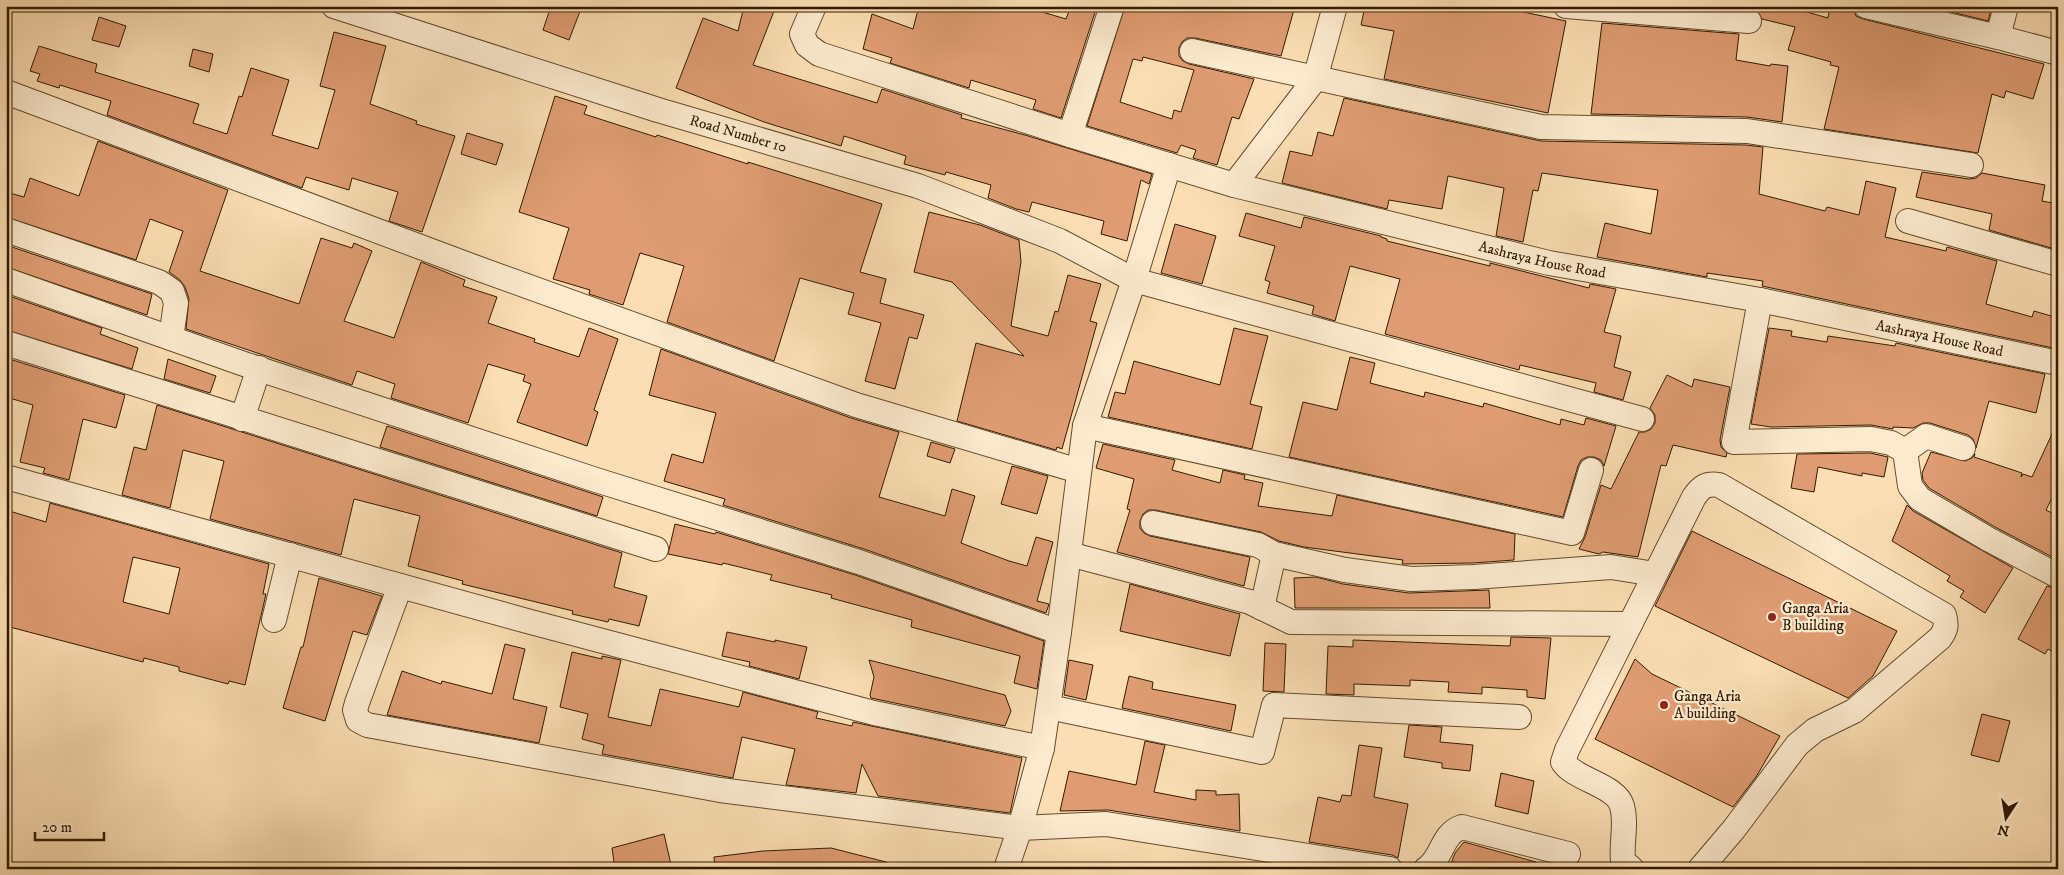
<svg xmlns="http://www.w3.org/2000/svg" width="2064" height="875" viewBox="0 0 2064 875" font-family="'IM FELL DW Pica',serif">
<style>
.building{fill:#df9c72;stroke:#331b00;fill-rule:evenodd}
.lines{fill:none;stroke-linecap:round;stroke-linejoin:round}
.minor-casing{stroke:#654c2d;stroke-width:26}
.minor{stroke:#fceace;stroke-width:24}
.poi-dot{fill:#8f2418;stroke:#fceace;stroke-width:2}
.labels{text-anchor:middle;stroke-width:4.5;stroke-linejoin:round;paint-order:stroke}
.street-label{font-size:15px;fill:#331b00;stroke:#fceace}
.poi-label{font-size:15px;fill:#331b00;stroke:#fceace;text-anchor:start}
</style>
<rect width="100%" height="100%" fill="#fbdeb3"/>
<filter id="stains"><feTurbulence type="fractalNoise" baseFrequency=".004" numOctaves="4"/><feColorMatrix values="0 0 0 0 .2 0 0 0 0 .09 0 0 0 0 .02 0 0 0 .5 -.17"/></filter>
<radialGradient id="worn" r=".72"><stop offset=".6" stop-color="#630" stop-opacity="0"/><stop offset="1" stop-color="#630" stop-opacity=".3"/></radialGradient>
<!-- building -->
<path class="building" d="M 551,6 L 582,6 L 569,40 L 543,30 Z
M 744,6 L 776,6 L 753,65 L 877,103 L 882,89 L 962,115 L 961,118 L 1025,135 L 1152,174 L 1149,184 L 1141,180 L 1127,241 L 1101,234 L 1104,221 L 1032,202 L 1029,212 L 1016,209 L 988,198 L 991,185 L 946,172 L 945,175 L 904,164 L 906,156 L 844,136 L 841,146 L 764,122 L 676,88 L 703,18 L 738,31 Z
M 919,6 L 1022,6 L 1066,19 L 1071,6 L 1097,6 L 1061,118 L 1033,109 L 1036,100 L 971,80 L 969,88 L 890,63 L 892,58 L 863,49 L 872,14 L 913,29 Z
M 1125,6 L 1295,6 L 1281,56 L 1195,38 L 1187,38 L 1182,42 L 1179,48 L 1179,56 L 1183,61 L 1189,64 L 1254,79 L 1239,119 L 1232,117 L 1217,165 L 1193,158 L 1196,150 L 1181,145 L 1177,153 L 1087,126 ZM 1143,57 L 1194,70 L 1181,112 L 1174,110 L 1172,119 L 1120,102 L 1133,59 L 1142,61 Z
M 1365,6 L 1495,6 L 1566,21 L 1548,113 L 1384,79 L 1394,31 L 1361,25 Z
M 1737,6 L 1786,6 L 1828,18 L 1830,6 L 1853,6 L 1856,16 L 1863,19 L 2044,64 L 2033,99 L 2006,91 L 2004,98 L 1992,94 L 1978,153 L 1824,129 L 1839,67 L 1830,65 L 1831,62 L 1788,50 L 1795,27 L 1762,19 L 1756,9 Z
M 1927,6 L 1992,6 L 1988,21 Z
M 99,17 L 126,26 L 119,47 L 92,40 Z
M 1602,23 L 1739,34 L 1736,60 L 1770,66 L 1771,64 L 1788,66 L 1782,122 L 1747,117 L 1591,114 Z
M 334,32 L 386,46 L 370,104 L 417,121 L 416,124 L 455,136 L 422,232 L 389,221 L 398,192 L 352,178 L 349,190 L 306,177 L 302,188 L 107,115 L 111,101 L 60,85 L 59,88 L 37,81 L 40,74 L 30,71 L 39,46 L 97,64 L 95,72 L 199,104 L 193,123 L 227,134 L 239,96 L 242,97 L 251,68 L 289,80 L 272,135 L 318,149 L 335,90 L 320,86 Z
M 193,49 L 213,54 L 209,72 L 189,66 Z
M 555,96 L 587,106 L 584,114 L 656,137 L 657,135 L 748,164 L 748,162 L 882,204 L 860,272 L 886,279 L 880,303 L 924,315 L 917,339 L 909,337 L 895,389 L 865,381 L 881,323 L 848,314 L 854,293 L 800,278 L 774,361 L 667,322 L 684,266 L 640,253 L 623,305 L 589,294 L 590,290 L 553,279 L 569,228 L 519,212 Z
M 1344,98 L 1541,141 L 1746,145 L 1763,147 L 1759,194 L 1825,211 L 1827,207 L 1859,215 L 1866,181 L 1896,188 L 1885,237 L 1946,251 L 1947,247 L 1997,261 L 1986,304 L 2032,317 L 2034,311 L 2058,318 L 2058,349 L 1762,286 L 1763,281 L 1707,273 L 1707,277 L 1597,257 L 1605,223 L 1651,234 L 1658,190 L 1542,173 L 1538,191 L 1533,190 L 1523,242 L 1496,236 L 1504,188 L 1448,176 L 1442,209 L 1389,200 L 1387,209 L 1282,183 L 1290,151 L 1312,156 L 1318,132 L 1333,136 Z
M 467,133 L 503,144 L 496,165 L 461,154 Z
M 98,141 L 228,190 L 200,271 L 299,304 L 321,238 L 352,248 L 354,243 L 372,251 L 344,321 L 394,338 L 421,262 L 465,280 L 463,286 L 497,297 L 488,323 L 535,339 L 534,342 L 579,357 L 589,328 L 618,339 L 594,410 L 598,412 L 587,446 L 517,422 L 531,384 L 523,381 L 525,375 L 488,364 L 468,423 L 391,398 L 395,384 L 357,371 L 352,385 L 186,329 L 189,299 L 185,287 L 180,280 L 169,272 L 183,231 L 150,219 L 136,260 L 6,217 L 6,192 L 24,197 L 30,178 L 79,196 Z
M 1922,172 L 1969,179 L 1976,178 L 1982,173 L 2045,185 L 2042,201 L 2058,204 L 2058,250 L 1989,230 L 1992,214 L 1916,197 Z
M 929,212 L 980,225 L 1019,240 L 1021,262 L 1011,326 L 1048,336 L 1055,311 L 1058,312 L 1068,275 L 1101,284 L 1090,321 L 1097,323 L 1062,449 L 1057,447 L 1056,450 L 957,421 L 976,343 L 1024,356 L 952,282 L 914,272 Z
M 1246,213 L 1301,228 L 1304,217 L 1381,236 L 1381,237 L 1387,239 L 1387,241 L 1490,266 L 1490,263 L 1589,288 L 1590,284 L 1616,289 L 1604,332 L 1621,336 L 1614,367 L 1631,372 L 1623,400 L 1594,392 L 1596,383 L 1520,365 L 1519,370 L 1385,334 L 1400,279 L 1350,266 L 1335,321 L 1312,314 L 1314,306 L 1267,293 L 1270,282 L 1265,280 L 1275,246 L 1239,236 Z
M 1175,224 L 1216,236 L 1202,284 L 1161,273 Z
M 6,245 L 152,294 L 147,315 L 6,267 Z
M 6,295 L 102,328 L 100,334 L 138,348 L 132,369 L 6,330 Z
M 1234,328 L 1268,336 L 1250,404 L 1262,407 L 1252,449 L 1108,417 L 1115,392 L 1125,394 L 1134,361 L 1220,385 Z
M 1769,328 L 1792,331 L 1791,336 L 1827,342 L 1828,336 L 1895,346 L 1896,343 L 2045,374 L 2036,413 L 1989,401 L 1976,448 L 1973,439 L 1968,435 L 1930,423 L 1923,423 L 1913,428 L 1893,427 L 1893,429 L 1871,425 L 1771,427 L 1751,424 Z
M 661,349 L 851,418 L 899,432 L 879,497 L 945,516 L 952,489 L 975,496 L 961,543 L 1009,561 L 1027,566 L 1036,537 L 1053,542 L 1037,601 L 1049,604 L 1046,613 L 864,549 L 723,505 L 725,499 L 664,481 L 672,454 L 703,463 L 716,413 L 649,395 Z
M 1350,357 L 1375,363 L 1370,383 L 1424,397 L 1425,392 L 1483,407 L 1484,403 L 1560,425 L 1561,419 L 1584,425 L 1586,418 L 1616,426 L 1604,466 L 1601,460 L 1594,457 L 1587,457 L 1581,460 L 1578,466 L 1563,517 L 1289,457 L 1303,402 L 1337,410 Z
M 6,358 L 125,395 L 116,428 L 83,419 L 69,480 L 43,473 L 45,468 L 20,462 L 33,405 L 6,397 Z
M 168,359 L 216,376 L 210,393 L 164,379 Z
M 1667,375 L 1692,387 L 1694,379 L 1730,387 L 1720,440 L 1721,447 L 1727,453 L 1726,457 L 1673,445 L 1666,466 L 1661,465 L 1638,557 L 1603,552 L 1599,554 L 1579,549 L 1585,537 L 1601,485 L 1611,489 L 1639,432 L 1645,432 L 1651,429 L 1655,423 L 1655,415 L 1650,408 Z
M 157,405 L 622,553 L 614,587 L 647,596 L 639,626 L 609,619 L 608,622 L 572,614 L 573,611 L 462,584 L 463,581 L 408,566 L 420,516 L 354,499 L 341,555 L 210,519 L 224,461 L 183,450 L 170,508 L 122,495 L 134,447 L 146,450 Z
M 2058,421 L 2058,486 L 2046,510 L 2058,516 L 2058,560 L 1995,527 L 1929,488 L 1923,480 L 1922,473 L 1931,452 L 1965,461 L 1972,458 L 1975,454 L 1974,457 L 2022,473 L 2021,477 L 2023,474 L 2032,477 Z
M 387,426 L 603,497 L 597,516 L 380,447 Z
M 931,442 L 955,449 L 950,463 L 927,456 Z
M 1103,444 L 1175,460 L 1172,470 L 1220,483 L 1223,470 L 1245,475 L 1244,479 L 1263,483 L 1258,506 L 1332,516 L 1337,495 L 1515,534 L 1514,560 L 1473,563 L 1402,564 L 1403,560 L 1304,547 L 1279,541 L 1261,532 L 1155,510 L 1148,510 L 1143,514 L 1140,521 L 1140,528 L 1144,533 L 1150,536 L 1250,557 L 1244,586 L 1117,552 L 1130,510 L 1127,509 L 1134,479 L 1096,468 Z
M 1870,453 L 1888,457 L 1884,477 L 1862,473 L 1862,476 L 1818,467 L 1814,492 L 1791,488 L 1797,454 Z
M 1012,466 L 1048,476 L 1037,514 L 1001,504 Z
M 50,503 L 269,564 L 263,594 L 266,594 L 245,685 L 229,681 L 228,684 L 179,671 L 179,667 L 144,658 L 143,662 L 6,626 L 6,510 L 46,522 ZM 133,557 L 180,568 L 169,614 L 123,602 Z
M 1907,505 L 1913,511 L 2013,568 L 1985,613 L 1960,597 L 1964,591 L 1947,581 L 1950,576 L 1892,541 Z
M 675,524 L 715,534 L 716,532 L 855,575 L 1044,641 L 1037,689 L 1014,683 L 1020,656 L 911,627 L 912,620 L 831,598 L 832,595 L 770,580 L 772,575 L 723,563 L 722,565 L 668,554 Z
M 1692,531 L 1897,631 L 1873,676 L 1848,698 L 1655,606 Z
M 1316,577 L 1343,584 L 1409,593 L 1489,590 L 1490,608 L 1295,608 L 1294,578 Z
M 319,578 L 382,596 L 367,635 L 353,631 L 325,721 L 283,708 L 301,647 L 303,647 Z
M 1130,584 L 1240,614 L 1230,656 L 1120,631 Z
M 2047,586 L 2058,590 L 2058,655 L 2048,649 L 2045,654 L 2018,639 Z
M 727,632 L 775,642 L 775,640 L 807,647 L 799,679 L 749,666 L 750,662 L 722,656 Z
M 1511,637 L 1551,638 L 1545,699 L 1527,697 L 1527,690 L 1482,687 L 1482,694 L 1448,692 L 1449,682 L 1410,680 L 1410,686 L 1354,684 L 1354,695 L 1326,694 L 1328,646 L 1353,647 L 1353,640 L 1510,646 Z
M 1265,643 L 1286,644 L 1284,692 L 1263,691 Z
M 505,644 L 525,649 L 513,699 L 547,707 L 539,743 L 387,715 L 402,671 L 441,684 L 442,681 L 492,694 Z
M 572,652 L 602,659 L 602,656 L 621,660 L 608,717 L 651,726 L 660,689 L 739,707 L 743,692 L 818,712 L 816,718 L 852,726 L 853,722 L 1022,758 L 1010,813 L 878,796 L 862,764 L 856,793 L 786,785 L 795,749 L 742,737 L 733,778 L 602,754 L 604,745 L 582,739 L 588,714 L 560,707 Z
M 1635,659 L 1652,674 L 1780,736 L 1756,777 L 1733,807 L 1595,739 Z
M 869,660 L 1005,695 L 1011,711 L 1005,726 L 871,698 L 870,695 L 874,677 Z
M 1069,660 L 1093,665 L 1086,700 L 1064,695 Z
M 1129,676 L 1153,682 L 1152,689 L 1236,705 L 1231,731 L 1122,708 Z
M 1982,714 L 2010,721 L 1999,762 L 1971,755 Z
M 1409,725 L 1442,727 L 1440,742 L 1473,745 L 1470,771 L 1442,768 L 1442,763 L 1404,757 Z
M 1145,741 L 1165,745 L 1154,792 L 1196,800 L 1196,790 L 1216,791 L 1216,795 L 1239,794 L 1240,831 L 1108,810 L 1060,811 L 1069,771 L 1136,785 Z
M 1359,745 L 1382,748 L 1374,797 L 1408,804 L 1398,858 L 1392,855 L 1309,842 L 1318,797 L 1340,802 L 1342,795 L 1351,796 Z
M 1501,773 L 1534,781 L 1528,814 L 1495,806 Z
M 664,834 L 672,869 L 615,869 L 612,848 Z
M 1464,842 L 1536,862 L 1535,869 L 1449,869 L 1455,853 Z
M 831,848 L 886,862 L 886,869 L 715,869 L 714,857 L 763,851 Z"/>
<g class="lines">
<!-- minor casing -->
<g class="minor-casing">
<g id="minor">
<path id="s1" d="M 334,6 L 658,110 L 918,186 L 1060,241 L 1134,280 L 1642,419"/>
<path id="s2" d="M 814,6 L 802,34 L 807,45 L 819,54 L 1070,135 L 1234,185 L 1549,263 L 1760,300 L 2058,363"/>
<path d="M 1566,6 L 1749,21"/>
<path d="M 1866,6 L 1998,37 L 2058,53"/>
<path d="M 1998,37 L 2006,6"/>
<path d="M 1192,51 L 1541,127 L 1747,131 L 1971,165"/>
<path d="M 6,92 L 474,267 L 856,405 L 1079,471"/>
<path d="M 1070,135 L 1112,6"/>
<path d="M 1234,185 L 1315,79 L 1335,6"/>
<path d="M 1908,221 L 2058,264"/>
<path d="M 6,230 L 159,282 L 172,291 L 176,303 L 171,338"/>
<path d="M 6,280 L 244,364 L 596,480 L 859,562 L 1059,632"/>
<path d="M 1760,300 L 1734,442 L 1871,439 L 1891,443 L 1905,451 L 1910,486 L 1920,499 L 1988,539 L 2058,576"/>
<path d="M 6,343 L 656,549"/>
<path d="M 242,419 L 259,368"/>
<path d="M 1085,426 L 1572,533 L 1591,470"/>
<path d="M 1905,451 L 1926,436 L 1963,448"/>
<path d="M 6,477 L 527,621 L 874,713 L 1042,748"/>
<path d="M 1153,523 L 1258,545 L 1274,554 L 1345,570 L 1411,579 L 1474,577 L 1611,567 L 1655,574"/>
<path d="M 1069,554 L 1250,602 L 1291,622 L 1630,624"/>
<path d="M 400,586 L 357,703 L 355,710 L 358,720 L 367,725 L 720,790 L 1020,828 L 1106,824 L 1390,869"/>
<path d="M 1262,608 L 1274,554"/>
<path d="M 274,620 L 290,555"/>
<path d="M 1049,707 L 1262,752 L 1274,705 L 1519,717"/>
<path d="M 1006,869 L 1020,828 L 1042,748 L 1059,632 L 1085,426 L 1134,280 L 1169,165"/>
<path d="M 1426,869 C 1443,858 1441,834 1462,827 L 1568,854"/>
<path d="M 1632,869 L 1623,861 C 1621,843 1627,823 1622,806 C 1616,785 1575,780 1563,762 L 1567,750 L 1694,497 C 1701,487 1706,483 1719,485 L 1944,615 C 1947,625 1946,630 1940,638 L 1854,711 L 1815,730 L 1797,745 L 1734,829 L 1700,869"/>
</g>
</g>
<!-- minor -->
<use href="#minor" class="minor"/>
</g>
<!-- markers -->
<g class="poi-dot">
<circle cx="1772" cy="617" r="5"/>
<circle cx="1664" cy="705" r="5"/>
</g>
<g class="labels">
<!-- street labels -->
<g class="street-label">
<text dy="5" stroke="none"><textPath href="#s1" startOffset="424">Road Number 10</textPath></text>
<text dy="5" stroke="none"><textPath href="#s2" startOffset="810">Aashraya House Road</textPath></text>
<text dy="5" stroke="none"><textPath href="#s2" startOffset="1215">Aashraya House Road</textPath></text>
</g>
<!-- poi labels -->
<g class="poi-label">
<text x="1782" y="613">Ganga Aria<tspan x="1782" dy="17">B building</tspan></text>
<text x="1674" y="701">Ganga Aria<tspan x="1674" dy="17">A building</tspan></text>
</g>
</g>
<!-- margin -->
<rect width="2064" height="875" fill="none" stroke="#fbdeb3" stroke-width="25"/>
<rect x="8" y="8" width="2049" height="860" fill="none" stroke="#331b00" stroke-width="2.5"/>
<rect x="12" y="12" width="2039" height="850" fill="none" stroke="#331b00"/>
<!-- north arrow -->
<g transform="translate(2006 818) rotate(192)" stroke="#fceace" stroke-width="4" paint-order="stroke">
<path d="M0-4L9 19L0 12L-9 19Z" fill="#331b00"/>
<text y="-8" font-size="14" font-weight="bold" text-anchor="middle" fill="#331b00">N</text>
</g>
<!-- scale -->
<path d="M35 832v8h69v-8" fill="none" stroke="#331b00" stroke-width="2.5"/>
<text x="42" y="832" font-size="15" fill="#331b00" stroke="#fceace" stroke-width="4" paint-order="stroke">20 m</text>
<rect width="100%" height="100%" filter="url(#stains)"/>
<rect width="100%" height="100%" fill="url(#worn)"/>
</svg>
